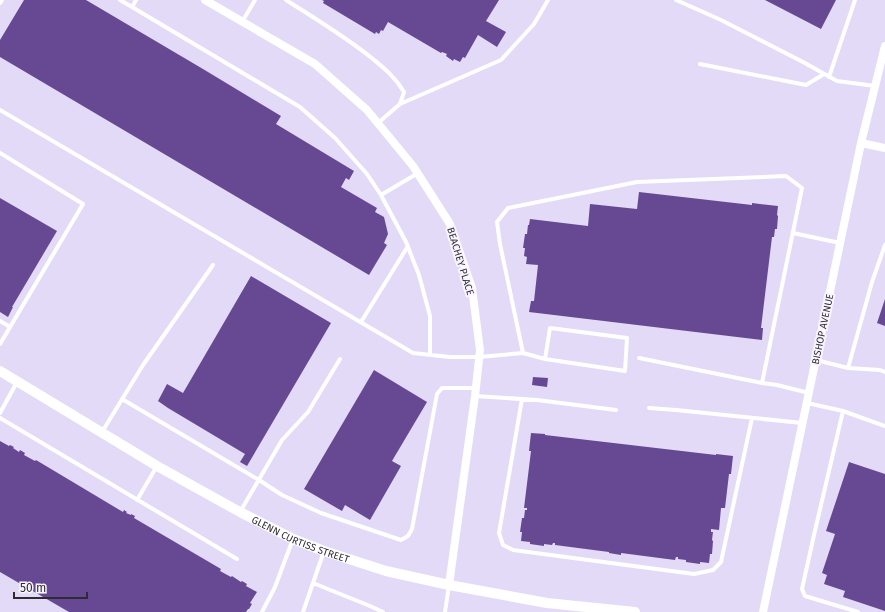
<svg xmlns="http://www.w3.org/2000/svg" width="885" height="612" viewBox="0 0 885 612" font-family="'Fira Sans',sans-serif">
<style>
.built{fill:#e3daf7}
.building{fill:#674993}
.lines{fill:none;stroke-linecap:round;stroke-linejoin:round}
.service{stroke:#fff;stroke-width:4}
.minor{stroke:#fff;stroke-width:8}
.tertiary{stroke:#fff;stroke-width:10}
.labels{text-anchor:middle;stroke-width:4;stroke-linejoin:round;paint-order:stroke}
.street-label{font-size:10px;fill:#2e2b33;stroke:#f8f5fe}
</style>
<rect width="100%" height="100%" fill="#ece5fb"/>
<!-- built -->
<path class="built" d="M 0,0 L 885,0 L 885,612 L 0,612 Z"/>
<!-- building -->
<path class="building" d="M 24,0 L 86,0 L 203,69 L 281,116 L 276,124 L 354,171 L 349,180 L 346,178 L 341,187 L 377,208 L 375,212 L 384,217 L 388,234 L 384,243 L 387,245 L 369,275 L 0,57 L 0,40 Z
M 322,0 L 499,0 L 486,21 L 506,32 L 497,47 L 478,35 L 465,58 L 463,57 L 460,62 L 454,59 L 453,61 L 446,56 L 447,54 L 442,52 L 441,53 L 388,22 L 383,31 L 381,30 L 379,34 L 376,32 L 375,34 L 323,3 L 324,1 Z
M 765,0 L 836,0 L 821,29 Z
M 639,192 L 752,205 L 752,203 L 778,206 L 777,215 L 778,216 L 777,229 L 775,229 L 774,237 L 772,237 L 761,328 L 763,328 L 762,340 L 529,312 L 531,301 L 534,301 L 538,265 L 526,264 L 527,257 L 524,256 L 525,248 L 523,248 L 525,234 L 527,234 L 528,225 L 529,225 L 530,219 L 588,226 L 590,204 L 637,209 Z
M 0,198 L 57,231 L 12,307 L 13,307 L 8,317 L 0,312 Z
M 251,276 L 331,323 L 247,466 L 240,462 L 245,454 L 168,408 L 158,401 L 167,384 L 183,393 Z
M 885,299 L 885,326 L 877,323 Z
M 374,370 L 427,402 L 392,461 L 401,466 L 370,520 L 345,505 L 342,511 L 304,489 Z
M 533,377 L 548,378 L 547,387 L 532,385 Z
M 531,433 L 545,434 L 545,435 L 716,455 L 716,454 L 733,456 L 731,474 L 729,474 L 725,508 L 721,508 L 719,530 L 711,529 L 711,532 L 713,532 L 712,540 L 713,541 L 712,554 L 710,554 L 709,563 L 700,562 L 700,564 L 686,562 L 686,560 L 678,559 L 678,557 L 676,557 L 675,560 L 621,553 L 621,555 L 609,553 L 609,552 L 555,545 L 555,543 L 553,543 L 552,545 L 544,544 L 544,546 L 530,544 L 530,542 L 521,541 L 522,532 L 520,532 L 522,518 L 524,518 L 525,510 L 527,510 L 527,508 L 524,508 L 531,451 L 529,451 Z
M 0,441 L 9,446 L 10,445 L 14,447 L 13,448 L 19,452 L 20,450 L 25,453 L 24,455 L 35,461 L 36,460 L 123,512 L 124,510 L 127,512 L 126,513 L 131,515 L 131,514 L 135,516 L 134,518 L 221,569 L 220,571 L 231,577 L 232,576 L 241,582 L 242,581 L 247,584 L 246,586 L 257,592 L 250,603 L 252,604 L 249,609 L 248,609 L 246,612 L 69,612 L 0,572 Z
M 849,462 L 885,474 L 885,611 L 843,597 L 845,591 L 824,584 L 827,575 L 822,573 L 835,534 L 826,531 Z"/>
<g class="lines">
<!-- service -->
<path class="service" d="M 120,0 L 132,7 L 136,0
M 286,0 C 316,19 346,37 373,59 C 385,69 396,78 404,92 L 400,104
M 676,0 L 721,20 L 803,62 L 837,81 L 875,86
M 0,3 L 2,0
M 132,7 L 300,107 L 335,138 L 367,174 L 381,195 L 418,173
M 242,22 L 255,0
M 700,64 L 806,85 L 824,74
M 829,77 L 855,0
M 0,110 L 413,353 L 450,357 L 479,357 L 523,353 L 500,244 L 497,222 L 508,208 L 637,182 L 786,176 L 802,188 L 762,383 L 777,385 L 809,393
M 378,123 L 400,104 L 501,60 L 534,24 L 548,0
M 0,153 L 83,204 L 0,344
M 381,195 L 406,242 L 419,275 L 430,316 L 430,354
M 793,233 L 840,243
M 0,321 L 10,327
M 361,322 L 408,246
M 523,353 L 545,359 L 625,371 L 627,338 L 550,328 L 545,359
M 639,358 L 762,383
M 816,360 L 848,368 L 880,370 L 885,372
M 848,368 L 872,282 L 885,245
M 475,396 L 537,400 L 616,410
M 122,399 L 259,480 L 282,495 L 321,513 L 401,540 L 408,536 L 412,529 L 437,394 L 442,388 L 476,388
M 522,399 L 499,533 L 503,545 L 513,550 L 694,574 L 713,570 L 721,562 L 752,418
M 807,403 L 843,411 L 814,535 L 802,589 L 805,596 L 858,612
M 649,408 L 676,410 L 802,423
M 843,411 L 885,426
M 0,413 L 17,382
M 0,418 L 237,559
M 102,432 L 143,365 L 213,265
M 137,500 L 157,466
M 240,512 L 282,440 L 308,412 L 340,359
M 313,583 L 370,606 L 383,612
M 262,612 L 275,587 L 293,539
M 303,612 L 324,551
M 445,612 L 449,585"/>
<!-- minor -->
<path class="minor" d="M 205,0 L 315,64 L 367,110 L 413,166 L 450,224 L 472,288 L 480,350 L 475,396 L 449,585
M 861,143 L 885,148
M 763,612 L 861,143 L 885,46"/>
<!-- tertiary -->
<path class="tertiary" id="s1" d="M 0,371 L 157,466 L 240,512 L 293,539 L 324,551 L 386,571 L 449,585 L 547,603 L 635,612"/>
</g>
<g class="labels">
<!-- street labels -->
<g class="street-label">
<text transform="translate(461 261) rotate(73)" y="4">BEACHEY PLACE</text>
<text transform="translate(822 329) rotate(-78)" y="4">BISHOP AVENUE</text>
<text dy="4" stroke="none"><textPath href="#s1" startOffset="345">GLENN CURTISS STREET</textPath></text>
</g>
</g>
<!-- scale -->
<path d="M14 592v6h73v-6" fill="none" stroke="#2e2b33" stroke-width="2"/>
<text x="20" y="592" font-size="12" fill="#2e2b33" stroke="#f8f5fe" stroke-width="3" paint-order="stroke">50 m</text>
</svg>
